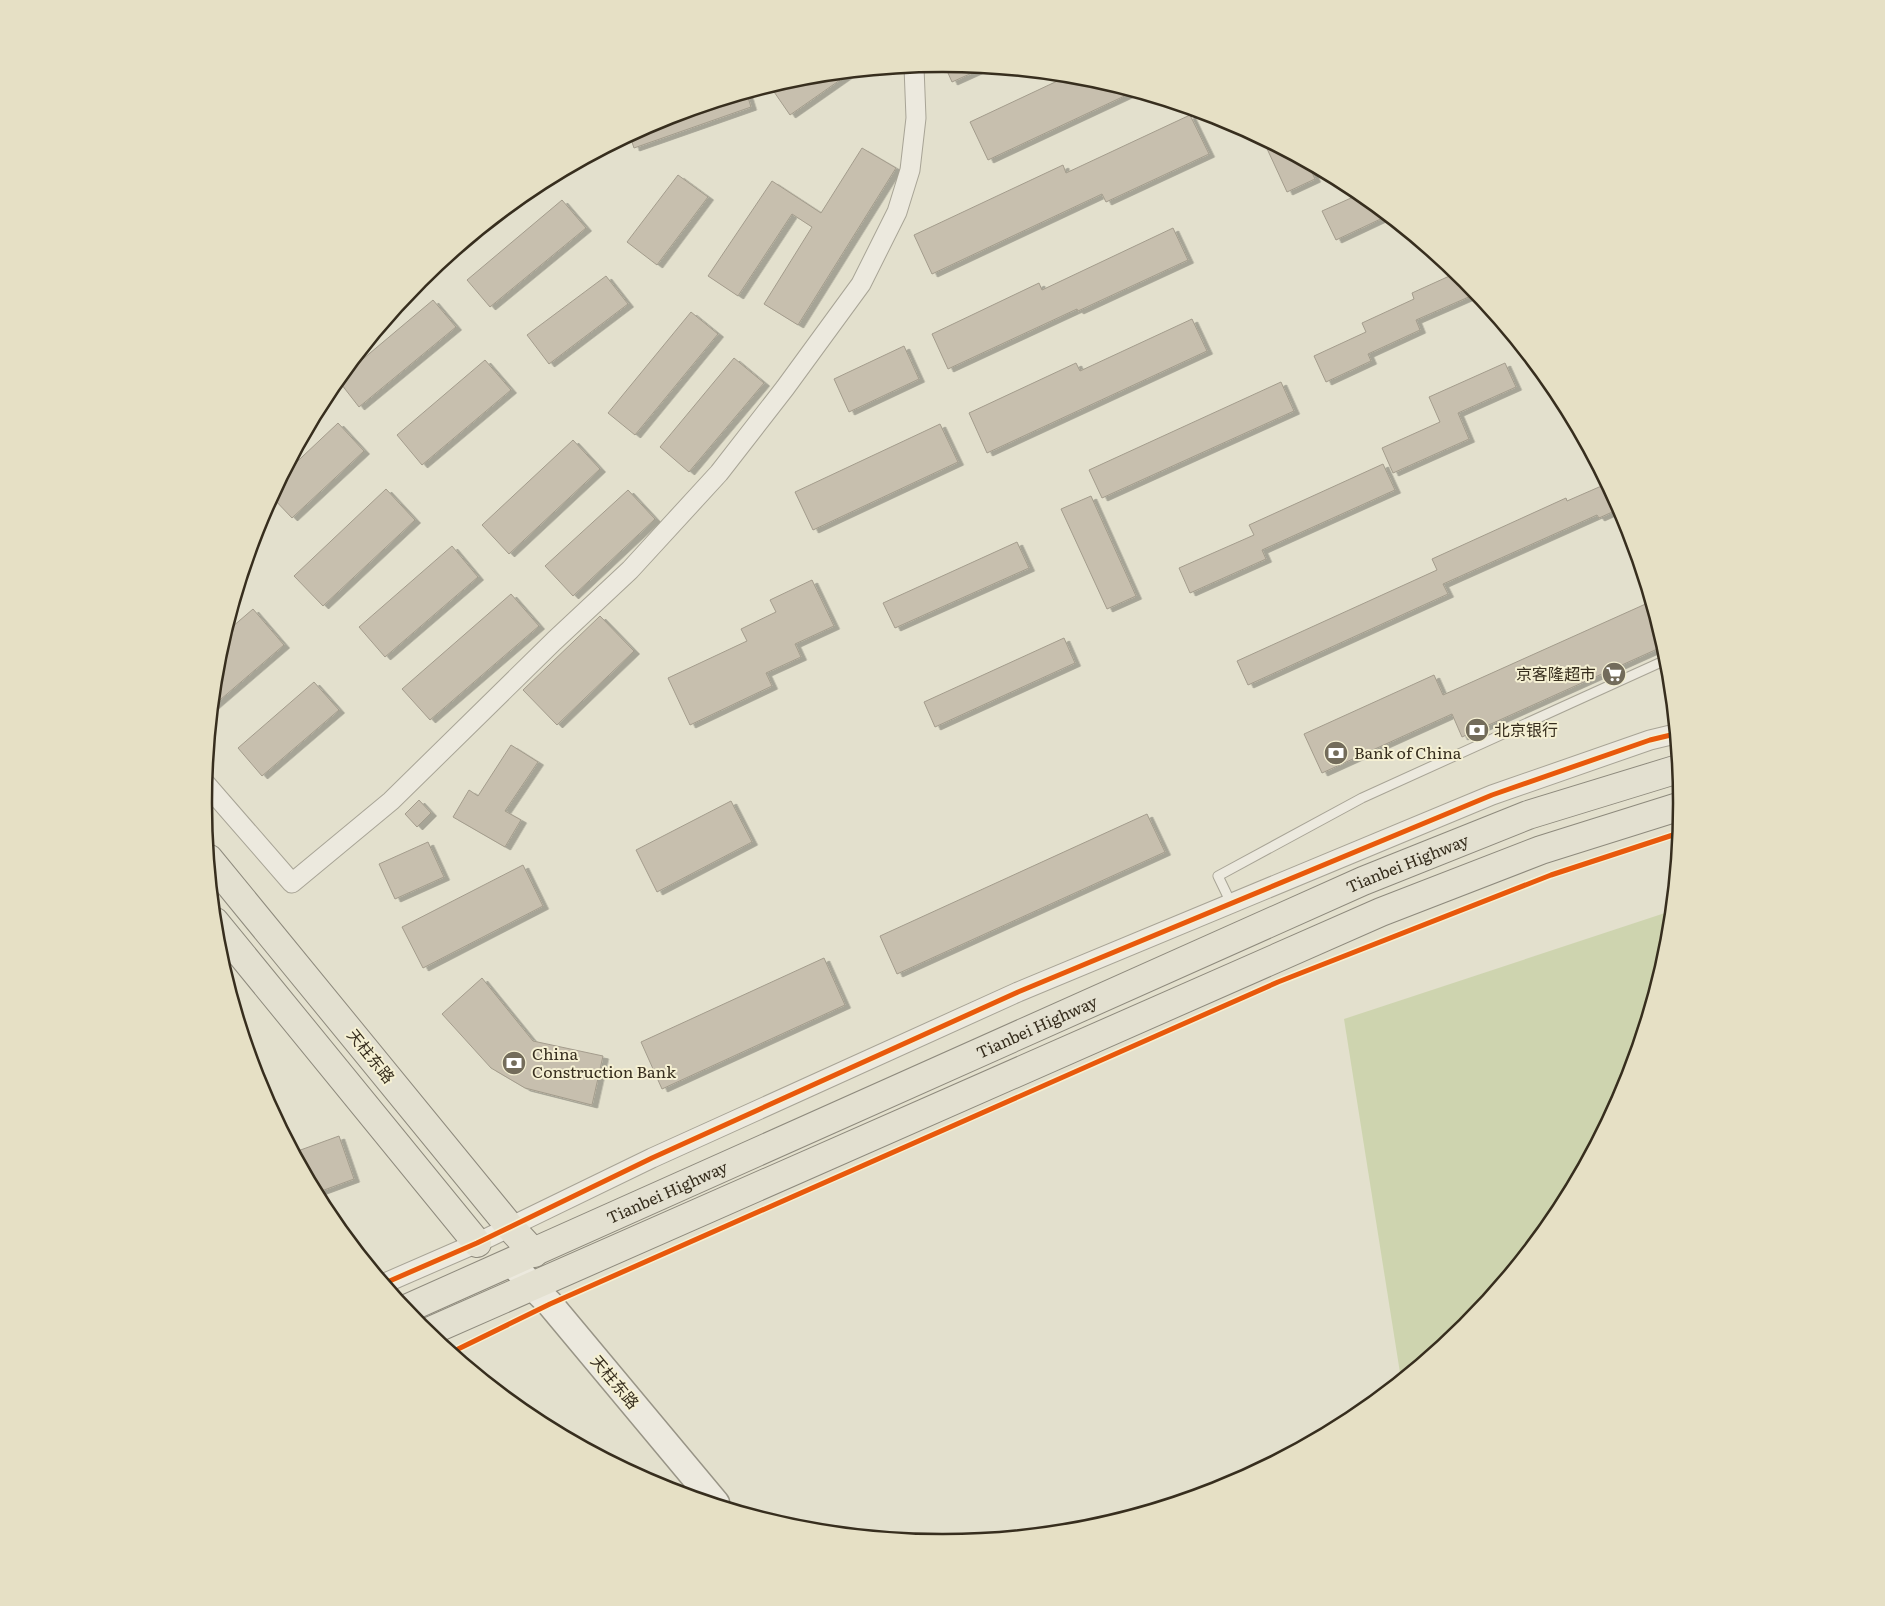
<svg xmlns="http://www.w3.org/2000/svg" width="1885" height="1606" viewBox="0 0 1885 1606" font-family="Literata,'Noto Sans SC',serif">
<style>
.green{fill:#ced4af}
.building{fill:#c7bfae;stroke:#a39c8c;filter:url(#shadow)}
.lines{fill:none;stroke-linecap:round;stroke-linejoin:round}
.lane-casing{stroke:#a8a496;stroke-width:11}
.street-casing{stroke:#a8a496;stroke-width:21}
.secondary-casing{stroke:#989486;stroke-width:29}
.primary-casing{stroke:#8e8a7d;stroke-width:30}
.lane{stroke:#ece9de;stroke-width:9}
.street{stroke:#ece9de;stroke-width:19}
.secondary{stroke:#ece9de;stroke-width:26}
.primary{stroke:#e3e0d0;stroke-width:28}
.cycleway-casing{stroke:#f5f0d3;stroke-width:8}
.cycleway{stroke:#e8590c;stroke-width:5}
.labels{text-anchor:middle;stroke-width:4;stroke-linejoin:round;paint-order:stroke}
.poi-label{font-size:16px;fill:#372e1e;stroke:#f5f0d3;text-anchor:start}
.street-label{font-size:16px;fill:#372e1e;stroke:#f5f0d3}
.rim{fill:none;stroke:#372e1e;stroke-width:2.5}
</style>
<defs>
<filter id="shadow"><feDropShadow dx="5.5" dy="3" stdDeviation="0" flood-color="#0004"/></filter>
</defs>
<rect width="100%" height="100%" fill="#e3e0cd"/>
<!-- green -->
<path class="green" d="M 1671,911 L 1667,948 L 1625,1086 L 1557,1214 L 1465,1326 L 1401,1379 L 1344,1019 Z"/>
<!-- building -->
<path class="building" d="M 944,64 L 983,68 L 952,82 Z
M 850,73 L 790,115 L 770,86 L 799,78 Z
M 1068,76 L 1087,78 L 1133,92 L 988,160 L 970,122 Z
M 747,94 L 751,107 L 634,148 L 630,136 L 660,120 Z
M 1190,115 L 1209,154 L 1106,202 L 1102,194 L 932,274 L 914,235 L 1063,165 L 1066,173 Z
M 1263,140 L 1308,164 L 1315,179 L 1287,192 Z
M 862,148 L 896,168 L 798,325 L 764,304 L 812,227 L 792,214 L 738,296 L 708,276 L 772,181 L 821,213 Z
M 678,175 L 708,197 L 657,265 L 627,242 Z
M 1360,194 L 1387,216 L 1336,240 L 1322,211 Z
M 562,200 L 586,228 L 490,307 L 467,280 Z
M 1173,228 L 1188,260 L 1078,311 L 1077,309 L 948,369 L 932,334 L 1039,283 L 1042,290 Z
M 1456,273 L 1463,278 L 1471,296 L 1416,320 L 1420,330 L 1368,354 L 1371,361 L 1326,382 L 1314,356 L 1366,332 L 1362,323 L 1414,299 L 1412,293 Z
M 606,276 L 628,304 L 549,364 L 527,335 Z
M 433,300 L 456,327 L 359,407 L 338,380 Z
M 691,312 L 718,334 L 635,435 L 608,413 Z
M 1192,319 L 1207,351 L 987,453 L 969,413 L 1076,363 L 1080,371 Z
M 904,346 L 919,379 L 849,412 L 834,379 Z
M 734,358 L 764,383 L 689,472 L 660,447 Z
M 485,360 L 511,390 L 422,465 L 397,435 Z
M 1505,363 L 1516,387 L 1458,413 L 1469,439 L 1393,473 L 1382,448 L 1440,422 L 1429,397 Z
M 1281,382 L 1294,411 L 1102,498 L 1089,470 Z
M 338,423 L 364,451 L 292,518 L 272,497 L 284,474 Z
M 940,424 L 958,462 L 813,530 L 795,492 Z
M 573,440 L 600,469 L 509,554 L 482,525 Z
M 1383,464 L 1395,490 L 1262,550 L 1266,559 L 1190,593 L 1179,568 L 1254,535 L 1249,525 Z
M 1606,484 L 1619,509 L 1599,518 L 1597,515 L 1443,584 L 1448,594 L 1248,685 L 1237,661 L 1437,570 L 1432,559 L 1566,498 L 1567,501 Z
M 386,489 L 415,520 L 323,606 L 294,576 Z
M 628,490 L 655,519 L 573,596 L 545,566 Z
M 1091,496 L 1136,596 L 1107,609 L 1061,509 Z
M 1017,542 L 1029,568 L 895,628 L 883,603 Z
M 452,546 L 478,577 L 385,657 L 359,627 Z
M 812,580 L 834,626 L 795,644 L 801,657 L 766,673 L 772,686 L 690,725 L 668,678 L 747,641 L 741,629 L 776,612 L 770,600 Z
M 511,594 L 539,626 L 430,720 L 402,689 Z
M 1650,602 L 1664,646 L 1462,737 L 1452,714 L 1322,773 L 1304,734 L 1434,675 L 1443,695 Z
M 253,609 L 284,645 L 213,706 L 218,658 L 225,633 Z
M 600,616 L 634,651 L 557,725 L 523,690 Z
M 1064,638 L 1075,663 L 935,727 L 924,702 Z
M 314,682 L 339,710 L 262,776 L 238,748 Z
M 511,745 L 538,762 L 505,811 L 521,820 L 505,847 L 453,817 L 469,790 L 478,796 Z
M 419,800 L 431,813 L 417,827 L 405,814 Z
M 731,801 L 752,842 L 657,892 L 636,850 Z
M 1147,814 L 1165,852 L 897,974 L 880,936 Z
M 428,842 L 444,877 L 395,899 L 379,864 Z
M 523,865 L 543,906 L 423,968 L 402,927 Z
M 824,958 L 845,1005 L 662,1089 L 641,1042 Z
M 482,978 L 533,1041 L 603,1056 L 592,1105 L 525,1088 L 491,1068 L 442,1014 Z
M 339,1136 L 354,1179 L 316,1193 L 295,1152 Z"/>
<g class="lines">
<!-- lane casing -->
<g class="lane-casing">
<path id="lane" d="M 1231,903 L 1218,876 L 1362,798 L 1668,659"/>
</g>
<!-- street casing -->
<g class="street-casing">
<path id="street" d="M 205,783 L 292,883 L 391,801 L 554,641 L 630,570 L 719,473 L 785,388 L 861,284 L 897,212 L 910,170 L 916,118 L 914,67
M 385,1283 L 477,1243 L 652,1158 L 1018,992 L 1492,795 L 1650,740 L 1675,734"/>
</g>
<!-- secondary casing -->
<g class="secondary-casing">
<path id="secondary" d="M 512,1263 L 532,1286 L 550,1304 L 716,1503"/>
</g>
<!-- primary casing -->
<g class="primary-casing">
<g id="primary">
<path d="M 209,859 L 510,1227 L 534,1253"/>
<path d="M 215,922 L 477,1243"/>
<path id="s1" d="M 406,1309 L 1363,881 L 1528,815 L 1678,769"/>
<path d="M 428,1332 L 1381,912 L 1541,850 L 1681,806"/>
</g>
</g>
<!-- lane -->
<use href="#lane" class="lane"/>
<!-- street -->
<use href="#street" class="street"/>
<!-- secondary -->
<use href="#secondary" class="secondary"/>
<!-- primary -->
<use href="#primary" class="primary"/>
<!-- cycleway casing -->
<g class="cycleway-casing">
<path id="cycleway" d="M 385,1283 L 477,1243 L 652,1158 L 1018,992 L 1492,795 L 1650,740 L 1675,734
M 452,1352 L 550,1304 L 1278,982 L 1551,875 L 1679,833"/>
</g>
<!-- cycleway -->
<use href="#cycleway" class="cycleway"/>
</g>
<!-- icons -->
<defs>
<g id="supermarket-disc" transform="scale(1.25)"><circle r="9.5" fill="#736c5b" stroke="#f5f0d3"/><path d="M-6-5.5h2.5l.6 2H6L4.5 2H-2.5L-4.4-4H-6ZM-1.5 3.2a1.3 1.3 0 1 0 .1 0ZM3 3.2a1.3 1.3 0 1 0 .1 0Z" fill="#fff"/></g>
<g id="bank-disc" transform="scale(1.25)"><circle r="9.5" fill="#736c5b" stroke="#f5f0d3"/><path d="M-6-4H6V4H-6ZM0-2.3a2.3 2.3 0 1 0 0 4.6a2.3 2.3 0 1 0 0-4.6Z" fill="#fff"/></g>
</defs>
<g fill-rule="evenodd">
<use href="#supermarket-disc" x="1614" y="674"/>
<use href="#bank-disc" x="1477" y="730"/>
<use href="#bank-disc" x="1336" y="753"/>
<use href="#bank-disc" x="514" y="1063"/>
</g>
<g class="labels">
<!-- poi labels -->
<g class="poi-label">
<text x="1596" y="680" text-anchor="end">京客隆超市</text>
<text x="1494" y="736">北京银行</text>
<text x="1354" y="759">Bank of China</text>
<text x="532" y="1060">China<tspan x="532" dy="18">Construction Bank</tspan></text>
</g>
<!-- street labels -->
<g class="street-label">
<text dy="6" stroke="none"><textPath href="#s1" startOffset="1096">Tianbei Highway</textPath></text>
<text dy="6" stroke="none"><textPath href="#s1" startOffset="691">Tianbei Highway</textPath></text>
<text transform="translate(371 1056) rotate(51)" y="6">天柱东路</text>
<text dy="6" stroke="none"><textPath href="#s1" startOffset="286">Tianbei Highway</textPath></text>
<text transform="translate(615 1382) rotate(50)" y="6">天柱东路</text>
</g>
</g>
<!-- crop -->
<path d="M0 0H1885V1606H0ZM942 72H943A730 730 0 0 1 1673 802V804A730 730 0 0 1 943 1534H942A730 730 0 0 1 212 804V802A730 730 0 0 1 942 72Z" fill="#e6e0c5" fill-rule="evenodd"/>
<path class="rim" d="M942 72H943A730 730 0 0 1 1673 802V804A730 730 0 0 1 943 1534H942A730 730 0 0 1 212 804V802A730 730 0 0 1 942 72Z"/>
</svg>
